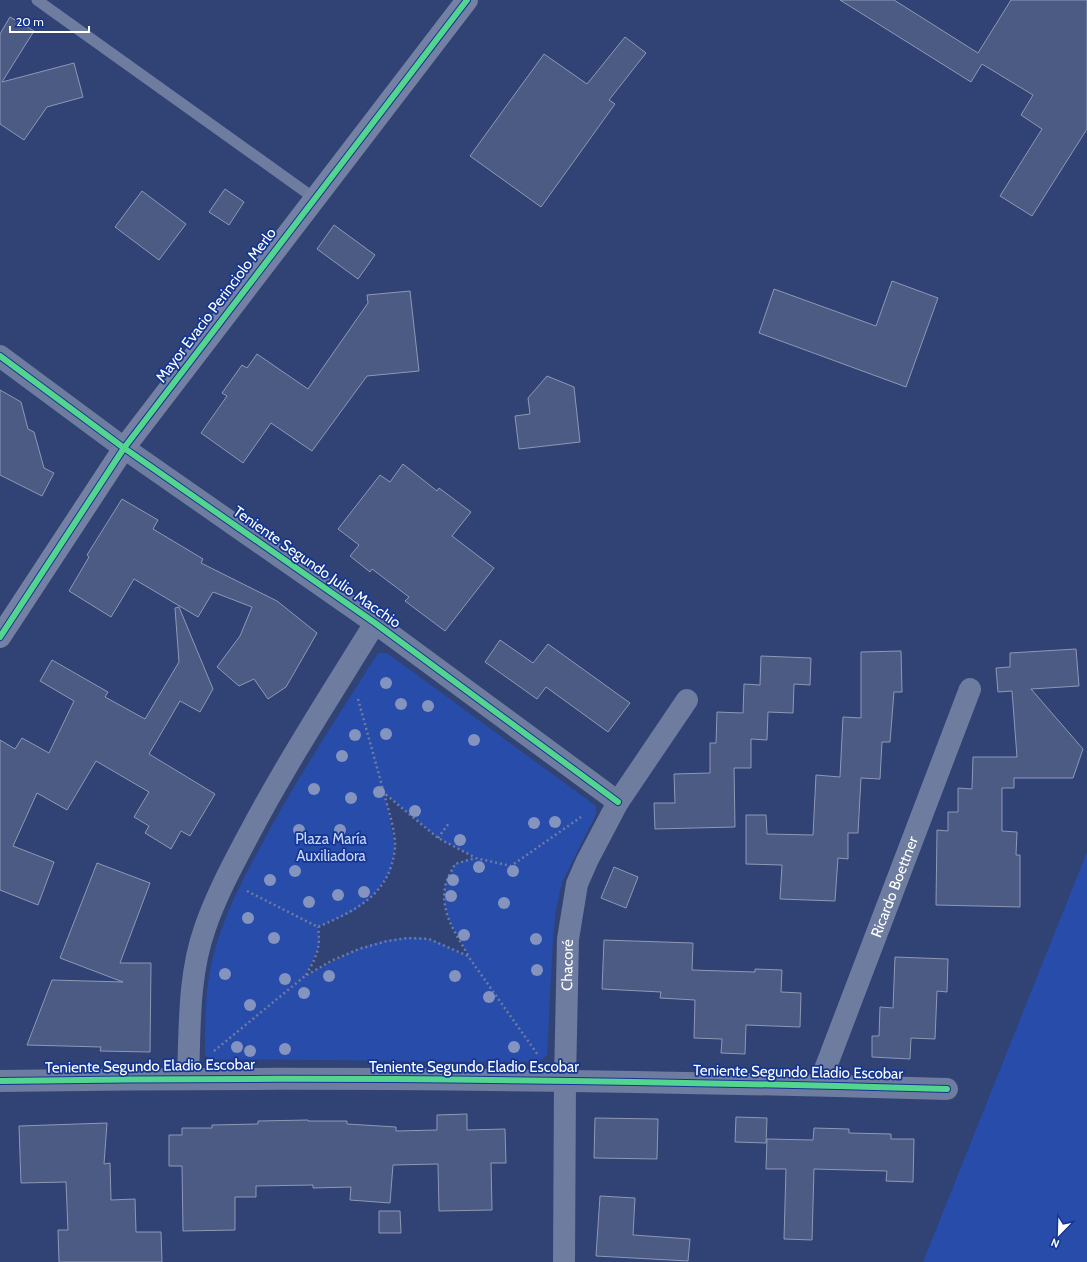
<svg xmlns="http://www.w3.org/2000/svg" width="1087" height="1262" viewBox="0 0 1087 1262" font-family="Cabin,sans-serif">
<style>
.green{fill:#274ca9;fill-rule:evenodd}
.building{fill:#4c5b83;stroke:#8e98b6}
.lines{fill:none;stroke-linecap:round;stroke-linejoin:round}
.path{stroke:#6e7ca0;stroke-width:2.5;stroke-dasharray:2 3;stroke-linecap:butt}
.lane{stroke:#6e7ca0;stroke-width:11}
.street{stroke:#6e7ca0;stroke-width:22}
.secondary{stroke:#7481a4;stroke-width:22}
.cycleway-casing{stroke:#143692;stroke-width:8}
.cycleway{stroke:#53d58f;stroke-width:6}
.tree{fill:#8594bf}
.labels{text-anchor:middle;stroke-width:3.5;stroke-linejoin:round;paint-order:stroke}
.street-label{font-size:15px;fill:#fff;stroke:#143692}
.park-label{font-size:15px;fill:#c9d7fc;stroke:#143692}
</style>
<rect width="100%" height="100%" fill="#314375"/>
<!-- green -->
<path class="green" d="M 378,653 L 387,653 L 596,806 L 596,814 L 562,882 L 556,910 L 553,937 L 547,1055 L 539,1062 L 211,1059 L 205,1055 C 205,1029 205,1002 209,976 C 217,929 239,886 262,844 C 297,778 338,716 378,653 ZM 385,794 L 438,838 L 474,857 L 455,864 C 452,870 448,877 446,883 C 439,911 456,931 468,955 C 455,951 441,942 428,939 C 384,931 342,956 306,975 L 320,943 L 318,927 L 353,912 L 374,895 L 390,872 L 395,847 Z
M 1087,852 L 1087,1262 L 923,1262 Z"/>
<!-- building -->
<path class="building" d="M 840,0 L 894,0 L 978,53 L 1011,0 L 1087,0 L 1087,129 L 1032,216 L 1000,196 L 1042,129 L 1021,115 L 1033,95 L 982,64 L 971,82 Z
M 10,17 L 34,31 L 2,82 L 74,63 L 83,97 L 47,107 L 24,140 L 0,124 L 0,34 Z
M 625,37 L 646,53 L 609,100 L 615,104 L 541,207 L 470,156 L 544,54 L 587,84 Z
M 225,189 L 244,202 L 229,225 L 209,212 Z
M 142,191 L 186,224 L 159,260 L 115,227 Z
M 334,225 L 375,255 L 358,279 L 317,249 Z
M 892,281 L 938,298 L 906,387 L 759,333 L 774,289 L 876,326 Z
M 410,291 L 419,371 L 367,376 L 312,451 L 271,423 L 243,463 L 201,433 L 227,396 L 222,393 L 242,365 L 247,368 L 257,354 L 308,389 L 368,303 L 367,295 Z
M 547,376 L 574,387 L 580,442 L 519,449 L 515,416 L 530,414 L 528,398 Z
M 0,390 L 21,402 L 28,429 L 34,432 L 44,468 L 54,473 L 42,496 L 0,475 Z
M 403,464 L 437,491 L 439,488 L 471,512 L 452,536 L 494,568 L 445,631 L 405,601 L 409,597 L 372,569 L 370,572 L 350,556 L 359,545 L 338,529 L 380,475 L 390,482 Z
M 122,499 L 158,520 L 153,529 L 203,559 L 201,563 L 277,601 L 317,633 L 286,687 L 268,699 L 254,679 L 239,686 L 217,667 L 240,636 L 252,607 L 213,592 L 198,617 L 134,579 L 111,617 L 69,591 L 89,557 L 87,555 Z
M 179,607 L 213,689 L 200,712 L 180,701 L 149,754 L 215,794 L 190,836 L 181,831 L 171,849 L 145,833 L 149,826 L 134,817 L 149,792 L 96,761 L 67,810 L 37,793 L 13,846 L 54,862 L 38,905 L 0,890 L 0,740 L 15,749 L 22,738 L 49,753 L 74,701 L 40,681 L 52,660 L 108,692 L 105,697 L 145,719 L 179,662 L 175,608 Z
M 500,640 L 533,663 L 548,644 L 630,703 L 608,732 L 546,687 L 537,699 L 485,662 Z
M 1076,649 L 1079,686 L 1031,689 L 1083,749 L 1073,778 L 1014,778 L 1014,788 L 1002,788 L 1002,831 L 1017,832 L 1016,855 L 1020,855 L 1020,907 L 936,905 L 937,830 L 948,831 L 948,812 L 958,812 L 958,788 L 972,789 L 973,757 L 1017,757 L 1012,691 L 998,692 L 996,668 L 1010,667 L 1010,653 Z
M 901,651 L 902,692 L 894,692 L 890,742 L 882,742 L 880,779 L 861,778 L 858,833 L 848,833 L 848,859 L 838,858 L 835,901 L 780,899 L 782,865 L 746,864 L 746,815 L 766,815 L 767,834 L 813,835 L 816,775 L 840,777 L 843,717 L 861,718 L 861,652 Z
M 761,656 L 811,658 L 810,685 L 794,684 L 793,713 L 768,712 L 767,740 L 751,739 L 751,768 L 734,768 L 735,827 L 655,829 L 654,803 L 675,803 L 674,774 L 710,773 L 710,743 L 716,743 L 717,712 L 743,713 L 744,684 L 760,685 Z
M 97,863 L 150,883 L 120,963 L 151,963 L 150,1052 L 100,1051 L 101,1047 L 27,1045 L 52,980 L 123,982 L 60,958 Z
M 614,867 L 638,877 L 626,908 L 601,898 Z
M 604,940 L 693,943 L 692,970 L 755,972 L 755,969 L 782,970 L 781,992 L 801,993 L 800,1027 L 746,1025 L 745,1054 L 721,1053 L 722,1039 L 694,1038 L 695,1000 L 660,998 L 661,992 L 602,989 Z
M 895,957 L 948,959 L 947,992 L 937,991 L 935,1039 L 911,1038 L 910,1059 L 872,1057 L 872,1036 L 879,1036 L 880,1007 L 893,1008 Z
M 467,1114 L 467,1130 L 505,1129 L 506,1163 L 491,1163 L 492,1210 L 439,1211 L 438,1164 L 393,1165 L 390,1203 L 350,1200 L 351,1187 L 313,1188 L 313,1185 L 256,1186 L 256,1197 L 235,1197 L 235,1230 L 183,1231 L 182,1166 L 169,1166 L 169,1135 L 182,1135 L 182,1128 L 212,1128 L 212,1125 L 258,1124 L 258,1121 L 308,1120 L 308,1121 L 347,1121 L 347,1124 L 396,1127 L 396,1131 L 437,1130 L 437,1115 Z
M 736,1117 L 767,1118 L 766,1143 L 735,1142 Z
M 595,1118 L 658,1119 L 657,1159 L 594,1158 Z
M 107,1123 L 104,1164 L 110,1163 L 111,1200 L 135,1199 L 136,1232 L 161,1232 L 162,1262 L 59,1262 L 58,1230 L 68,1230 L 66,1182 L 21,1183 L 19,1126 Z
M 814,1128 L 849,1129 L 849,1133 L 891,1134 L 891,1139 L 914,1139 L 913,1182 L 886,1181 L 887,1171 L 814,1169 L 812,1240 L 784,1239 L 786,1169 L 766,1169 L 767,1139 L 813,1140 Z
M 600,1196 L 635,1198 L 633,1235 L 690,1239 L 688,1261 L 596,1256 Z
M 379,1211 L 400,1211 L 401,1233 L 379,1233 Z"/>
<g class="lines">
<!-- path -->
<path class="path" d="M 358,699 L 384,793 L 438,838 L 474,857
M 438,838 L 449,823
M 247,891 L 318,927 C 356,910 390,895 395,848 C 396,832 388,809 384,793
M 468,955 C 455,932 439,911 446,883 C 448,877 452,870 455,864 L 475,858 L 511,866 L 581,817
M 306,975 C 316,958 321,948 318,927
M 214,1051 L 305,976 L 331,961 L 359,949 L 387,941 L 408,938 L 429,939 L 468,956 L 538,1055"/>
<!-- lane -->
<path class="lane" d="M 37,0 L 314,198"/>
<!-- street -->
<g class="street">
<path d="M 0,356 L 124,448 L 375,623 L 618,802"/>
<path d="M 188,1078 C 190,1028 188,976 205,928 C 216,896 232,866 248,836 C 287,762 332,693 375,623"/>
<path d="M 0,1081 C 316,1076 632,1080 947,1089"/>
<path id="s1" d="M 819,1085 L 970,689"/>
<path id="s2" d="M 564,1262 L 565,1080 L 568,939 L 577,884 L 587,861 L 618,802 L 687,700"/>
</g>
<!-- secondary -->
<path class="secondary" d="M 0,637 L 124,448 L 467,0"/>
<!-- cycleway casing -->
<g class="cycleway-casing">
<path id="cycleway" d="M 0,356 L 124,448 L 375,623 L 618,802
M 0,637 L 124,448 L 467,0
M 0,1081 C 316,1076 632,1080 947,1089"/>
</g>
<!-- cycleway -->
<use href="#cycleway" class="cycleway"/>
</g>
<!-- trees -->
<g class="tree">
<circle cx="386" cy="683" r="6"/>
<circle cx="401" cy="704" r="6"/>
<circle cx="428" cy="706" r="6"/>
<circle cx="386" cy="734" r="6"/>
<circle cx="355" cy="735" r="6"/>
<circle cx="474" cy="740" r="6"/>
<circle cx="342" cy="756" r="6"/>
<circle cx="314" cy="789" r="6"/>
<circle cx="379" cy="792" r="6"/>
<circle cx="351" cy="798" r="6"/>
<circle cx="415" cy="811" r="6"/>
<circle cx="555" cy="822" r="6"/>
<circle cx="534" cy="823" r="6"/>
<circle cx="299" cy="830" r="6"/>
<circle cx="340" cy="830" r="6"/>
<circle cx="460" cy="840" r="6"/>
<circle cx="479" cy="867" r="6"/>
<circle cx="295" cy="871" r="6"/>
<circle cx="513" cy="871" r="6"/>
<circle cx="270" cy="880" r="6"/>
<circle cx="453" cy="880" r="6"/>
<circle cx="364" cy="892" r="6"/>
<circle cx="338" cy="895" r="6"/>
<circle cx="451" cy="896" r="6"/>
<circle cx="309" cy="902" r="6"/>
<circle cx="504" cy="903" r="6"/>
<circle cx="248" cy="918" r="6"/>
<circle cx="464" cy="935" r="6"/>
<circle cx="274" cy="938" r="6"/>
<circle cx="536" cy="939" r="6"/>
<circle cx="537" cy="970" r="6"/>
<circle cx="225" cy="974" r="6"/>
<circle cx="329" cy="976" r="6"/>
<circle cx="455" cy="976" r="6"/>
<circle cx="285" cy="979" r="6"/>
<circle cx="304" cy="993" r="6"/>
<circle cx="489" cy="997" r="6"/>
<circle cx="250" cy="1005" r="6"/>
<circle cx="237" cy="1047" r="6"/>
<circle cx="514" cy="1047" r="6"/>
<circle cx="285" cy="1049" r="6"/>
<circle cx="250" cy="1051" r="6"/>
</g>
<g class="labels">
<!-- street labels -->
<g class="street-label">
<text transform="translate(216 305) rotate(-53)" y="5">Mayor Evacio Perinciolo Merlo</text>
<text transform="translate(317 567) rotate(35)" y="5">Teniente Segundo Julio Macchio</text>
<text dy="5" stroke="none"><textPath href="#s1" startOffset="212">Ricardo Boettner</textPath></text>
<text dy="5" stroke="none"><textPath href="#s2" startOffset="297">Chacoré</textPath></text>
<text transform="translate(150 1066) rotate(-1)" y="5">Teniente Segundo Eladio Escobar</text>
<text x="474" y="1072">Teniente Segundo Eladio Escobar</text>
<text transform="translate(798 1072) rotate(1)" y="5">Teniente Segundo Eladio Escobar</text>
</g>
<!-- park labels -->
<g class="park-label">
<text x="331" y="844">Plaza María<tspan x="331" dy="17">Auxiliadora</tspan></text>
</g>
</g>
<!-- north arrow -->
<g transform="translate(1059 1234) rotate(203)" stroke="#143692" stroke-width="3" paint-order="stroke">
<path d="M0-3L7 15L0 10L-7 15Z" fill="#ffffff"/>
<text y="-6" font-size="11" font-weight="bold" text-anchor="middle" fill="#ffffff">N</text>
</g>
<!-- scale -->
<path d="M10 26v6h79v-6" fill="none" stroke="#ffffff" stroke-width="2"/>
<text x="16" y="26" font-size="12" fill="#ffffff" stroke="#143692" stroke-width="3" paint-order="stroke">20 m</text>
</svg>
